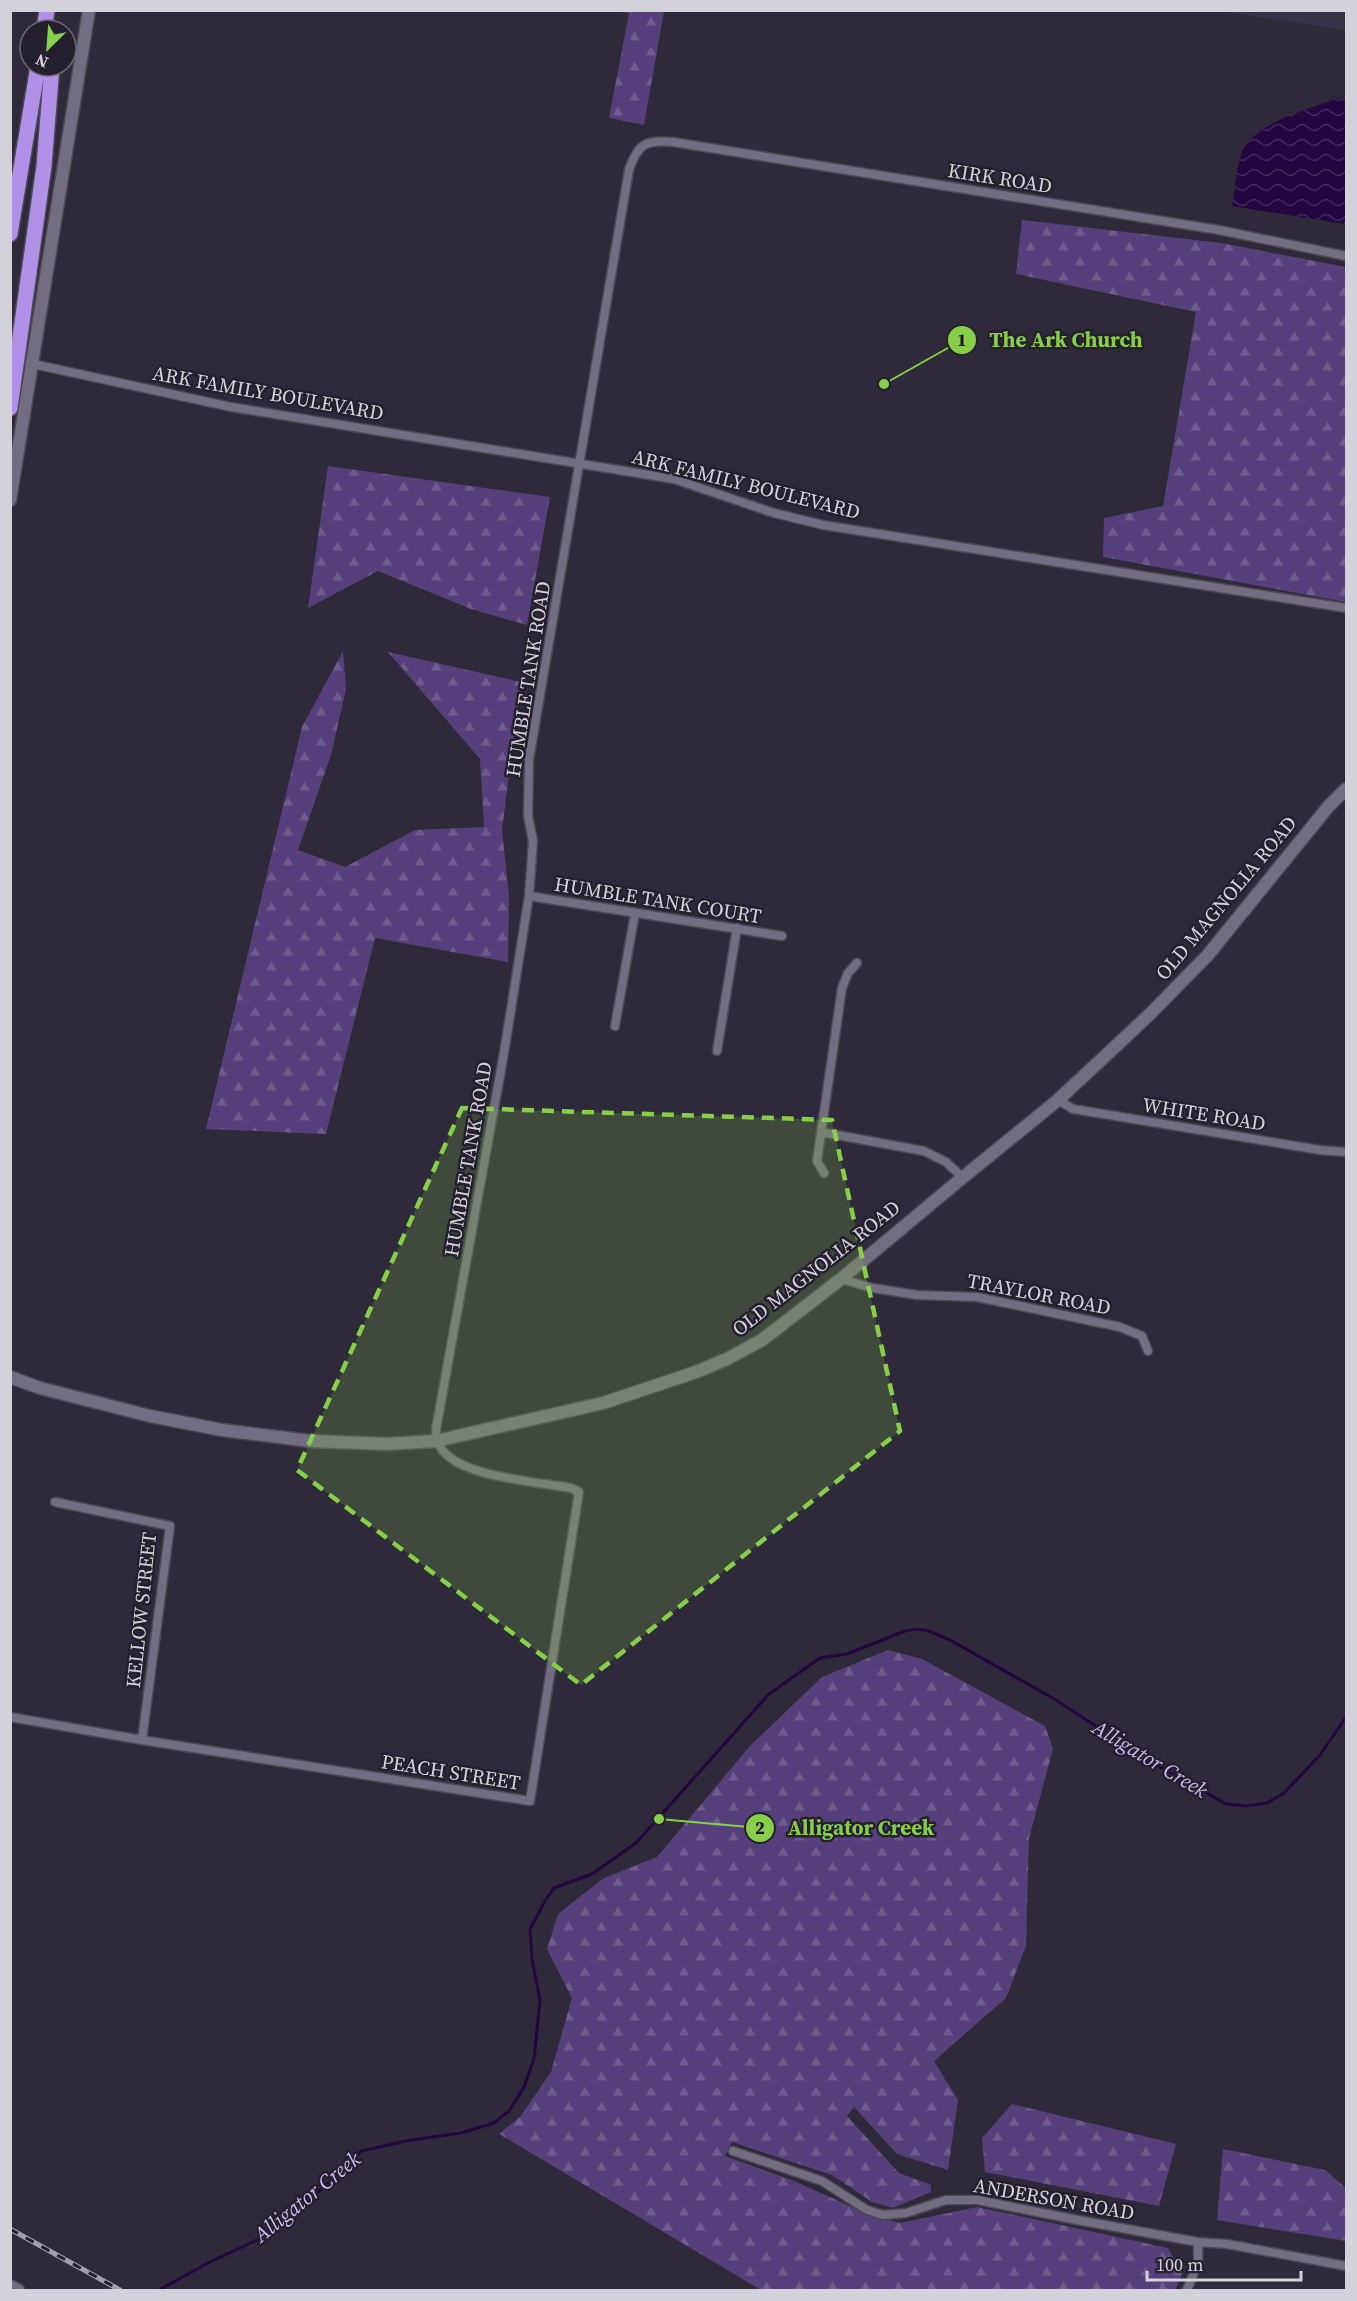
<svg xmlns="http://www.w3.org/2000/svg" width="1357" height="2301" viewBox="0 0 1357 2301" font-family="'Source Serif 4',serif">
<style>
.built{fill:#383246}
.forest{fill:url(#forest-firs)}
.water{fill:url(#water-waves)}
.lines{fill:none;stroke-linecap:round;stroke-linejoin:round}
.stream{stroke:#220741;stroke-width:3}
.street-casing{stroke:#4c4754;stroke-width:11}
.secondary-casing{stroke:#4c4754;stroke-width:15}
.highway-casing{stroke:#4c4754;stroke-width:18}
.street{stroke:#736e7f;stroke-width:8}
.secondary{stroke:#736e7f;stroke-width:12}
.highway{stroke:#af91e7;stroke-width:15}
.rail-casing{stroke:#a29faa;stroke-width:5}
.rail{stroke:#25202e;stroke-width:3;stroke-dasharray:9;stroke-linecap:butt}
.marked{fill:#88cf49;fill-opacity:0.2;stroke:#88cf49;stroke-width:4.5;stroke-dasharray:12 8;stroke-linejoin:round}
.labels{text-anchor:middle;stroke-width:5;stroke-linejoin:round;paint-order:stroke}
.street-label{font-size:20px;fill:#d3d1da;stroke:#25202e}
.water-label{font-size:21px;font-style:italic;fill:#ccbbf2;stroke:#25202e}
.leader{fill:none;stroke:#88cf49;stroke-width:2}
.callout-dot{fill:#88cf49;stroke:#25202e;stroke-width:2}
.mark-label{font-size:18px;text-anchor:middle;font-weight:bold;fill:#111}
.callout-label{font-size:21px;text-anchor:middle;font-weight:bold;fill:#88cf49;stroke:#25202e;stroke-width:5;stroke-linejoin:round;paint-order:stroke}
</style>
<defs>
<pattern id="forest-firs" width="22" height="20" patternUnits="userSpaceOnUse" patternTransform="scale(1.5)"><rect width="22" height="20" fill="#55407c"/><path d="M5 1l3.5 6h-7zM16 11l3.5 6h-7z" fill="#6d5b8e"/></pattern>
<pattern id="water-waves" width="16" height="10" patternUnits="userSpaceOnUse" patternTransform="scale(1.5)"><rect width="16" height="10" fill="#220741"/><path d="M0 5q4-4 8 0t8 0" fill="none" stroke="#412a5c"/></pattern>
</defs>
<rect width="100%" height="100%" fill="#2e2a39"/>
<!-- built -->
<path class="built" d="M 1219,11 L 1346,11 L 1346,30 Z"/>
<!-- forest -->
<path class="forest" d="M 614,11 L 664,11 L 644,125 L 609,118 L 629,13 Z
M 1022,220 L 1221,243 L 1346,267 L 1346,602 L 1103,557 L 1104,518 L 1163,506 L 1196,312 L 1016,274 Z
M 328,466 L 550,497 L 527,625 L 471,609 L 378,571 L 308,608 Z
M 343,651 L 346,689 L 331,755 L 298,850 L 345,867 L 415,830 L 484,827 L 480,759 L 388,652 L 521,682 L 502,830 L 509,896 L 508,962 L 375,938 L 326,1134 L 206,1129 L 302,727 Z
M 888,1650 L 922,1659 L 1045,1726 L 1053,1749 L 1029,1838 L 1026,1946 L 1006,1998 L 934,2061 L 958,2100 L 948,2170 L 897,2154 L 854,2107 L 847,2116 L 899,2173 L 931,2185 L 931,2192 L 893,2208 L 872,2202 L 832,2175 L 732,2142 L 725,2156 L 794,2181 L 870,2215 L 900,2223 L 977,2207 L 1168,2248 L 1182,2274 L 1175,2290 L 761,2290 L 499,2134 L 520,2117 L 551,2072 L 572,1998 L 547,1949 L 558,1914 L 604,1878 L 657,1857 L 750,1746 L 822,1677 Z
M 1012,2104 L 1176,2144 L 1159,2206 L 985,2172 L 982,2138 Z
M 1223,2149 L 1325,2170 L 1346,2188 L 1346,2241 L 1217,2220 Z"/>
<!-- water -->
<path class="water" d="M 1339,98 L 1346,102 L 1346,215 L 1344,224 L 1232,206 C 1235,189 1236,171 1241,155 C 1251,123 1310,109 1339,98 Z"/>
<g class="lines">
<!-- stream -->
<path class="stream" d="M 159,2290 L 208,2263 L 263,2237 L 347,2168 L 361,2151 L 411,2140 L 461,2133 L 494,2123 L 509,2111 L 524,2087 L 534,2059 L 540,2000 L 532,1959 L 530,1929 L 545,1901 L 554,1888 L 592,1874 L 636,1843 L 769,1694 L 820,1658 L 847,1654 L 905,1631 L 917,1629 L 929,1631 L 950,1640 L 1056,1700 L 1151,1762 L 1226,1804 L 1246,1806 L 1267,1803 L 1284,1793 L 1320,1755 L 1346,1717"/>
<!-- street casing -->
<g class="street-casing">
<path id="street" d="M 33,364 L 231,407 L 674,479 L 774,513 L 823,525 L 1346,608
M 529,896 L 782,936
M 615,1026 L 635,913
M 717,1051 L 737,928
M 1058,1100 L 1073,1109 L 1320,1150 L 1346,1152
M 821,1132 L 924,1151 L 946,1162 L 962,1177
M 824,1173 L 817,1161 L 818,1154 L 842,988 L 848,973 L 857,963
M 841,1279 L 873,1288 L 917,1295 L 977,1297 L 1120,1327 L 1142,1336 L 1148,1351
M 55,1502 L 170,1526 L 142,1740
M 10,1717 L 142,1740 L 530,1801 L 579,1492 L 571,1488 C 537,1482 469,1477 446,1454 C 438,1447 436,1439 436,1429 L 504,1053 L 529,896 L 533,841 L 528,816 L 529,760 L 629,170 C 638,143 646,140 673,142 L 1219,230 L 1346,256
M 733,2151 L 822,2181 L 867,2210 L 883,2215 L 906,2213 L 946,2200 L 978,2200 L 1072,2219 L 1198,2242 L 1227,2244 L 1346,2266
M 1187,2290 L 1198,2262 L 1198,2242"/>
</g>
<!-- secondary casing -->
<g class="secondary-casing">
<path id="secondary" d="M 10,500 L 89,10
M 10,1377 L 40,1388 L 150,1416 L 222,1430 L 310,1441 L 387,1444 L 436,1441 L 603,1403 L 696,1372 L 727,1359 L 762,1340 L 841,1279 L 956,1183 L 1058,1100 L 1150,1014 L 1207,956 L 1328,807 L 1346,789
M 10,2286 L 18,2290"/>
</g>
<!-- highway casing -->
<g class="highway-casing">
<path id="highway" d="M 44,30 L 47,10
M 10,234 L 38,66
M 10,408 L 44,166 L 52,66"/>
</g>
<!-- street -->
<use href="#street" class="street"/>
<!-- secondary -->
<use href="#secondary" class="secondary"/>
<!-- highway -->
<use href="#highway" class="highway"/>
<!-- rail casing -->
<g class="rail-casing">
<path id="rail" d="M 10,2229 L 120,2290"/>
</g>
<!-- rail -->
<use href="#rail" class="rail"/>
</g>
<!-- marked area -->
<path class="marked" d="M 462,1108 L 832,1120 L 900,1431 L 581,1685 L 297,1470 Z"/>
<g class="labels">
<!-- street labels -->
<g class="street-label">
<text transform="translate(1000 178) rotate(9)" y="7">KIRK ROAD</text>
<text transform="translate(268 393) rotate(10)" y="7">ARK FAMILY BOULEVARD</text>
<text transform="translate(746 484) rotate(14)" y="7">ARK FAMILY BOULEVARD</text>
<text transform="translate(528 679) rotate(-81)" y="7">HUMBLE TANK ROAD</text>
<text transform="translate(1226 898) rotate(-50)" y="7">OLD MAGNOLIA ROAD</text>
<text transform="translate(658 900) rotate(9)" y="7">HUMBLE TANK COURT</text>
<text transform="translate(1204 1114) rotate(9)" y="7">WHITE ROAD</text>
<text transform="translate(468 1159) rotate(-80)" y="7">HUMBLE TANK ROAD</text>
<text transform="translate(816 1268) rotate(-38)" y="7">OLD MAGNOLIA ROAD</text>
<text transform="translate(1039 1294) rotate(11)" y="7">TRAYLOR ROAD</text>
<text transform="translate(141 1610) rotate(-84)" y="7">KELLOW STREET</text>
<text transform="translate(451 1772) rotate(9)" y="7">PEACH STREET</text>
<text transform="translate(1054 2199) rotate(10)" y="7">ANDERSON ROAD</text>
</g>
<!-- water labels -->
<g class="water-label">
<text transform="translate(1150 1759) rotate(31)" y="7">Alligator Creek</text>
<text transform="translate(307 2197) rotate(-39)" y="7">Alligator Creek</text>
</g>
</g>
<!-- callouts -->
<path class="leader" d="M884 384L962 340M659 1819L760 1828"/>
<g class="callout-dot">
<circle cx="884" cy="384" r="6"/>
<circle cx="659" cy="1819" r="6"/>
<circle cx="962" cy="340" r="15"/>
<circle cx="760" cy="1828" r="15"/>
</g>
<g class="mark-label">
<text x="962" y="346">1</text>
<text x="760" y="1834">2</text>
</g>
<g class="callout-label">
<text x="1066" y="347">The Ark Church</text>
<text x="861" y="1835">Alligator Creek</text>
</g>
<!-- border -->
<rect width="1357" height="2301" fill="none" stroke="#d3d1da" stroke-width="24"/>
<!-- north arrow -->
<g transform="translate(48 48) rotate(205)"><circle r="28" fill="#25202e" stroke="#6b6773" stroke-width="1.5"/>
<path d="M0-4.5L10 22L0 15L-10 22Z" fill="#88cf49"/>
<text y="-9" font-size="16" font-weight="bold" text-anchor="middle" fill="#d3d1da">N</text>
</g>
<!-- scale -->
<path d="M1147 2271v9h154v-9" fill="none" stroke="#d3d1da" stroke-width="3"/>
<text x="1156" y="2271" font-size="18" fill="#d3d1da" stroke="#25202e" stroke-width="4.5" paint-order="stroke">100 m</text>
</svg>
